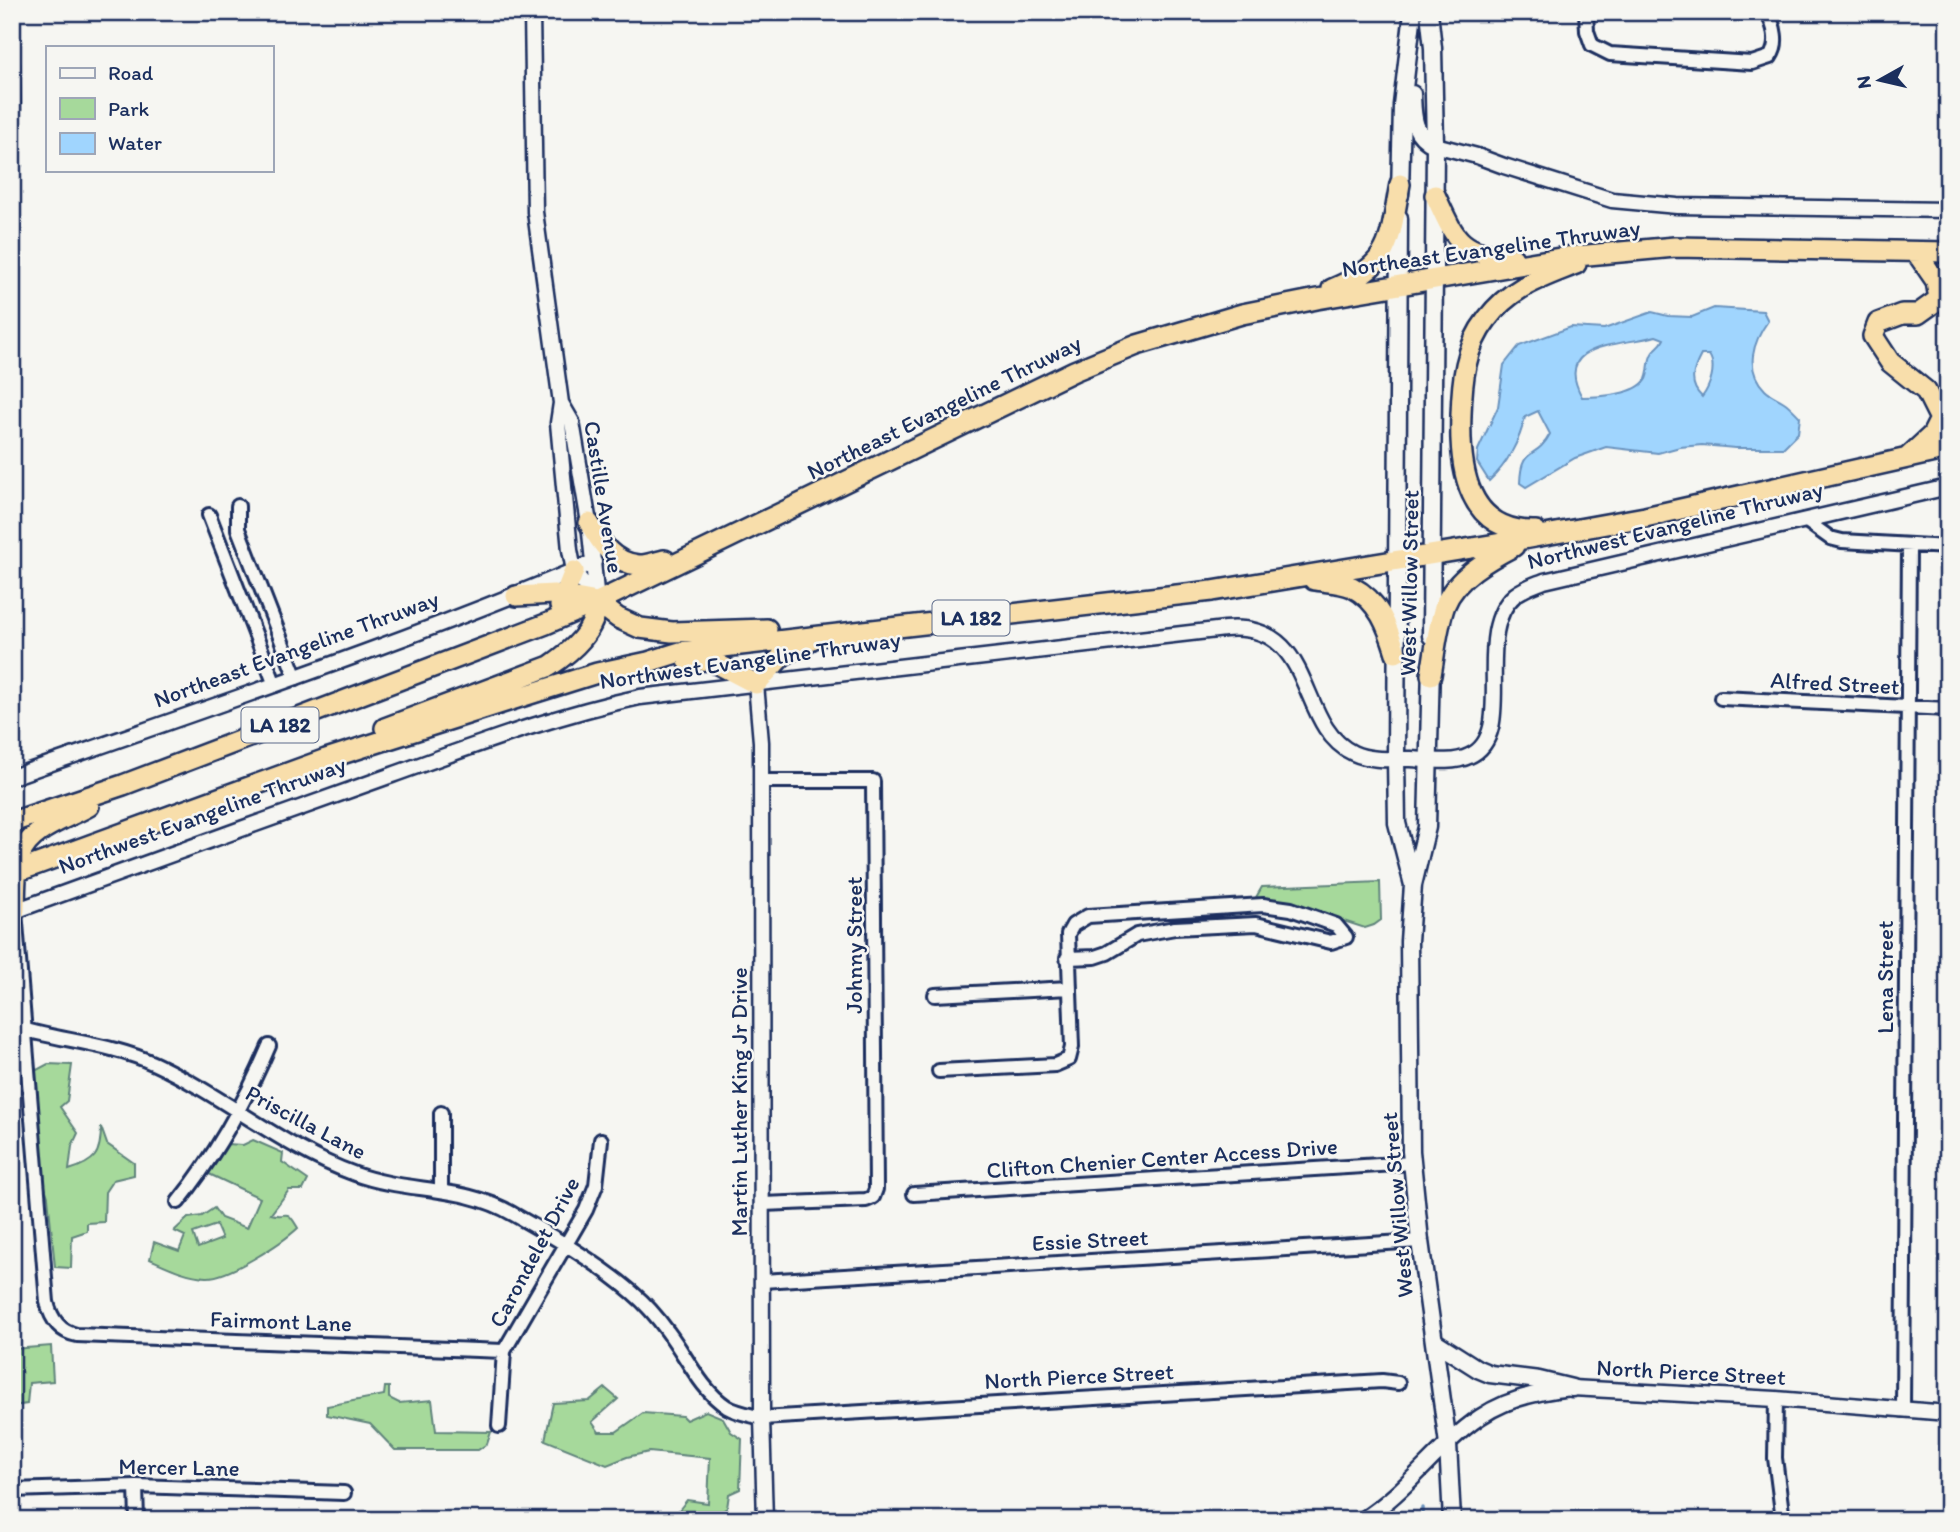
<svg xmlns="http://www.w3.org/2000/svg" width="1960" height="1532" viewBox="0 0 1960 1532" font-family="Itim,sans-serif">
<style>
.green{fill:#a6d99b;stroke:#60847c;stroke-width:2;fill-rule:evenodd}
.water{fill:#a0d5fe;stroke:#6b93be;stroke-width:2;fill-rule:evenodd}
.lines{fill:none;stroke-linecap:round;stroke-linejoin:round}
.stream{stroke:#6b93be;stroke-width:3.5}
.minor-casing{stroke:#1b2f5e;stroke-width:18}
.tertiary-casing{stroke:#1b2f5e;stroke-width:19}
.secondary-casing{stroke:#1b2f5e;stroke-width:21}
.trunk-casing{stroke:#1b2f5e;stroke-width:24}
.motorway-casing{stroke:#1b2f5e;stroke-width:26}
.minor{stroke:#f6f6f2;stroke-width:12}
.tertiary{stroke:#f6f6f2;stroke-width:14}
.secondary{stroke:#f6f6f2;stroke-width:16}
.trunk{stroke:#f8deab;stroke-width:19}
.motorway{stroke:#f8deab;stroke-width:21}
.labels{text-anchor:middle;stroke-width:5;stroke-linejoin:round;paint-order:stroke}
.shield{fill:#f6f6f2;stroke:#5d6b8a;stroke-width:2}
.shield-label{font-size:21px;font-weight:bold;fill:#1b2f5e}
.street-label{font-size:23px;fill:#1b2f5e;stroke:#f6f6f2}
</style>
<rect width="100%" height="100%" fill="#f6f6f2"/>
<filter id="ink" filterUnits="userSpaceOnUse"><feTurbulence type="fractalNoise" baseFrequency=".0143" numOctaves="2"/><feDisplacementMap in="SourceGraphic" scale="14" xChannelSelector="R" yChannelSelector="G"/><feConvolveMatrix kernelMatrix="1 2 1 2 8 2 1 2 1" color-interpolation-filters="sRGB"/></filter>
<g filter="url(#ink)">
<!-- green -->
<path class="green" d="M 1380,882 L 1381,920 L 1374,925 L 1365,928 L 1279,900 L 1255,899 L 1262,887 Z
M 48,1064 L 72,1065 L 67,1101 L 60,1107 L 78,1133 L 72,1146 L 69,1170 C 95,1162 101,1155 101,1127 L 107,1144 L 134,1163 L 134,1175 L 113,1180 L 105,1192 L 104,1222 L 87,1223 L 87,1231 L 72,1236 L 71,1268 L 55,1267 L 48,1197 L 41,1174 L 31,1073 Z
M 253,1140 L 283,1153 L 282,1162 L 308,1180 L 303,1190 L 289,1190 L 271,1214 C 289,1219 285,1206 298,1228 C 282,1243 228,1278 207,1277 C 186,1276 168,1267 150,1259 L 154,1242 L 179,1251 L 185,1236 L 174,1231 L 188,1218 L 202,1216 L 214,1208 L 221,1218 L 247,1228 L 260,1198 L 207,1173 L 227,1144 L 243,1145 ZM 216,1225 L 222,1239 L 198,1248 L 193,1233 Z
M 51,1346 L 53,1381 L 29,1383 L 27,1404 L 12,1406 L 13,1349 Z
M 385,1387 L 389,1387 L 389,1398 L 399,1403 L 432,1400 L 436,1431 L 491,1432 L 487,1444 L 478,1450 L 395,1450 L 370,1424 L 327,1415 L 327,1406 L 384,1395 Z
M 605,1388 L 618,1399 L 592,1422 L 599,1432 L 616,1432 L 643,1413 L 682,1416 L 686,1420 L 706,1411 L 723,1418 L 731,1432 L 742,1439 L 740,1489 L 729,1494 L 727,1508 C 713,1518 690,1528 675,1515 L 687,1500 L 708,1503 L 710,1458 L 649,1452 L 627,1457 L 607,1465 L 545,1440 L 553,1403 L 589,1401 Z"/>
<!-- water -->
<path class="water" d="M 1714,308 L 1763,311 L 1768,321 C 1753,342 1744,369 1765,390 C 1770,395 1778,398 1784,402 C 1790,406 1795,412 1800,417 L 1798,433 L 1783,448 L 1735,448 L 1702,445 L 1680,447 L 1658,453 L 1606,447 L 1575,458 L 1526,487 L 1520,483 C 1521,445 1536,461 1550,434 L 1538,411 L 1525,417 C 1520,440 1507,465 1489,481 L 1477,462 L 1478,450 L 1498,407 L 1504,365 L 1519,346 L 1571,327 L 1604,329 L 1652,312 L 1668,316 L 1692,317 ZM 1656,336 L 1664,339 C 1661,346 1657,347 1653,352 C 1647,360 1650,371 1646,379 C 1637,395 1598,397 1582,397 C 1551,341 1623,346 1656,336 ZM 1701,355 L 1709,355 C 1717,366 1710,387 1702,397 C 1688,384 1693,370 1701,355 Z"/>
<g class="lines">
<!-- stream -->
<path class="stream" d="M 1422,1520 L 1422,1508"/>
<!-- minor casing -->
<g class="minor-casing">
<path id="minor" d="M 1586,12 L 1587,31 L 1592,45 L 1610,54 L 1752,63 L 1770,57 C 1779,45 1775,24 1766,12
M 12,65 L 14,163 L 12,164
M 238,506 L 238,529 L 296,678
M 209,515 L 275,685
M 1805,520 L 1830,538 L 1842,541 L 1948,547
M 1721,698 L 1948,709
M 761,781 L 873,781 L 876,1189 L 873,1197 L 866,1200 L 762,1204
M 15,911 L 47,1302 C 51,1319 60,1332 77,1335 L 504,1351
M 935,995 L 1069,988
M 12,1026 C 59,1041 110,1043 155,1064 C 224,1096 283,1148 355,1174 C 407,1193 464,1185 513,1214 C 554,1237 597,1262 633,1293 C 646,1304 658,1318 668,1332 C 687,1357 700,1389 727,1407 C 737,1413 751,1415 762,1418 L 1382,1381 L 1398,1383
M 939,1071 L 1055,1065 L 1069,1059 L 1072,1047 L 1068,934 L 1073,925 L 1088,916 L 1263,905 L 1291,909 L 1336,925 L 1346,937 L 1331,942 L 1256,924 L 1175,928 L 1137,935 L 1107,953 L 1095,957 L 1067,958
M 441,1190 L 441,1113
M 914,1194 L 1412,1163
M 178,1202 C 215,1156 246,1100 269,1046
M 762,1281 L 1420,1241
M 1776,1399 L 1775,1458 L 1783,1520
M 1903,1410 L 1909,545
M 499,1426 L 504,1351 L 586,1210 L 596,1185 L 601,1140
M 136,1486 L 137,1520
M 12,1490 L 136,1486 L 344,1493"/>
</g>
<!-- tertiary casing -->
<g class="tertiary-casing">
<path id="tertiary" d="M 532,12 L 535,212 L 561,403 L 558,423 L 570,550 L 574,571 L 597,602
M 1435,145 L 1477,156 L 1504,166 L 1612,200 L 1677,206 L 1948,210
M 561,403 L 572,422 L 589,523 L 597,601
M 756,684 L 761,742 L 762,1418 L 765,1520
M 12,777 C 207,708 404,643 594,562
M 12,912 C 139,866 265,820 392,775 C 473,746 555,715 640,697 L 1225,629 C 1318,621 1295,726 1353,753 C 1370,761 1392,759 1411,759 C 1429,760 1453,764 1469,756 C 1519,735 1470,633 1515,595 C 1524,588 1534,585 1544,581 L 1948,487
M 1362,1520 C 1407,1492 1437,1446 1480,1417 C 1508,1398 1540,1391 1572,1388 L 1776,1399 L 1948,1413"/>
</g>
<!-- secondary casing -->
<g class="secondary-casing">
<path id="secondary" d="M 1429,12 L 1433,48 L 1435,145 L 1431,636
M 1412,94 C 1413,117 1412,134 1435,145
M 1400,195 L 1402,105 L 1413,12
M 1399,218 L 1396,759 L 1397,823 L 1413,885
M 1431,665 L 1427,827 L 1413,885 L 1409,941 L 1411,1151 L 1420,1241 L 1448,1444 L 1452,1520
M 1434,1341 L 1478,1369 L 1490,1374 L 1539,1380 L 1572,1388"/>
</g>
<!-- trunk casing -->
<g class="trunk-casing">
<path id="trunk" d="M 1435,195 C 1456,241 1459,253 1513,258
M 1332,289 C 1393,264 1389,242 1400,184
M 1908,457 L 1932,435 L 1940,419 L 1926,391 L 1890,362 L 1873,336 L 1878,323 L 1902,314 L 1918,314 L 1939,299 L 1936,281 L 1916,252
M 589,523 C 601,543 612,562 638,565 C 646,566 657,561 665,560
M 1536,531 C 1467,533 1459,468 1461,415 C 1462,380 1465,347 1487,319 C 1511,287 1541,278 1576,264
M 1314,580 C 1326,582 1341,582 1352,587 C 1379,601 1388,627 1396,653
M 516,596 L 554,594 L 597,602 L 618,618 L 640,628 L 672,632 L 767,629
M 560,606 L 574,571
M 688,661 L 710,660 L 756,684 L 782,656 L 814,638
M 1431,675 C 1435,653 1437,627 1445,605 C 1456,577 1489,559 1514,546
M 385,728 L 550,666 C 572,651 596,631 597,602
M 12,822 L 123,785 L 546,624 L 597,602 L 1074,371 L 1137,345 L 1242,314 L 1317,299 L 1566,257 L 1675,247 L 1948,252
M 16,872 L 326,759 L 530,694 L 597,673 L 648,662 L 680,652 L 1212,591 L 1490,545 L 1645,517 L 1948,449
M 15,911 C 16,893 14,873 20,856 C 29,829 67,819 89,806"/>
</g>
<!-- motorway casing -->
<g class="motorway-casing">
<path id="motorway" d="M 12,873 L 16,872"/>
</g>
<!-- minor -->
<use href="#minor" class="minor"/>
<!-- tertiary -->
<use href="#tertiary" class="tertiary"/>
<!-- secondary -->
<use href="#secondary" class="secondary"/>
<!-- trunk -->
<use href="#trunk" class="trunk"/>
<!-- motorway -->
<use href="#motorway" class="motorway"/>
</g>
</g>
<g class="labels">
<!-- shield labels -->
<g class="shield">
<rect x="932.5" y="600.5" width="77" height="35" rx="5"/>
<rect x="241.5" y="707.5" width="77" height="35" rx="5"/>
</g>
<g class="shield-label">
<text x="971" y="625">LA 182</text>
<text x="280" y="732">LA 182</text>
</g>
<!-- street labels -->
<g class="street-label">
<text transform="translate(1491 248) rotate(-8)" y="8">Northeast Evangeline Thruway</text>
<text transform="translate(944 407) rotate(-26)" y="8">Northeast Evangeline Thruway</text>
<text transform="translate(604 497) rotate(81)" y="8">Castille Avenue</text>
<text transform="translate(1675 525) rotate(-14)" y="8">Northwest Evangeline Thruway</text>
<text transform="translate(1409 583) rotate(-89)" y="8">West Willow Street</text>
<text transform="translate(296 649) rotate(-20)" y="8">Northeast Evangeline Thruway</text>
<text transform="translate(750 660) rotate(-8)" y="8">Northwest Evangeline Thruway</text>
<text transform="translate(1835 683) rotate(3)" y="8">Alfred Street</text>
<text transform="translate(202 815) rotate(-20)" y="8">Northwest Evangeline Thruway</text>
<text transform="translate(854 945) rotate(-90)" y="8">Johnny Street</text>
<text transform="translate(1885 977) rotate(-90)" y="8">Lena Street</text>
<text transform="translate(739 1102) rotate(-90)" y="8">Martin Luther King Jr Drive</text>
<text transform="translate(306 1122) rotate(28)" y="8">Priscilla Lane</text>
<text transform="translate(1162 1158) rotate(-4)" y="8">Clifton Chenier Center Access Drive</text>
<text transform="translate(1397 1205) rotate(-95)" y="8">West Willow Street</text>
<text transform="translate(1090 1240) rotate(-3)" y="8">Essie Street</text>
<text transform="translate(534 1252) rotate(-62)" y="8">Carondelet Drive</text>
<text transform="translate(281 1321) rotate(2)" y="8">Fairmont Lane</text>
<text transform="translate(1691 1372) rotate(3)" y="8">North Pierce Street</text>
<text transform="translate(1079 1376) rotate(-3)" y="8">North Pierce Street</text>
<text transform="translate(179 1467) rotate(1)" y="8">Mercer Lane</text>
</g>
</g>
<!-- margin -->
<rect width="1960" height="1532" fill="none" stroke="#f6f6f2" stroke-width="42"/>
<rect x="21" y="21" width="1918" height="1490" fill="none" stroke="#1b2f5e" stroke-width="2.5" filter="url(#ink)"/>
<!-- legend -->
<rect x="46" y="46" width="228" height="126" fill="#f6f6f2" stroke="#9ea6b7" stroke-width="2"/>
<rect x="60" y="68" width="35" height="10" fill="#f6f6f2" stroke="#9ea6b7" stroke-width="2"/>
<text x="108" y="80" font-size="21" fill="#1b2f5e">Road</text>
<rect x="60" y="98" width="35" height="21" fill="#a6d99b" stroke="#9ea6b7" stroke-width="2"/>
<text x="108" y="116" font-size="21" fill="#1b2f5e">Park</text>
<rect x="60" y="133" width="35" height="21" fill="#a0d5fe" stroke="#9ea6b7" stroke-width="2"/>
<text x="108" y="150" font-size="21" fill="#1b2f5e">Water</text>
<!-- north arrow -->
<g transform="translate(1880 80) rotate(262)" stroke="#f6f6f2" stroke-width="5" paint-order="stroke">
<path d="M0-5L12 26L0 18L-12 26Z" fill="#1b2f5e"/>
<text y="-10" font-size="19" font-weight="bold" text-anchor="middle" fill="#1b2f5e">N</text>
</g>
</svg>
